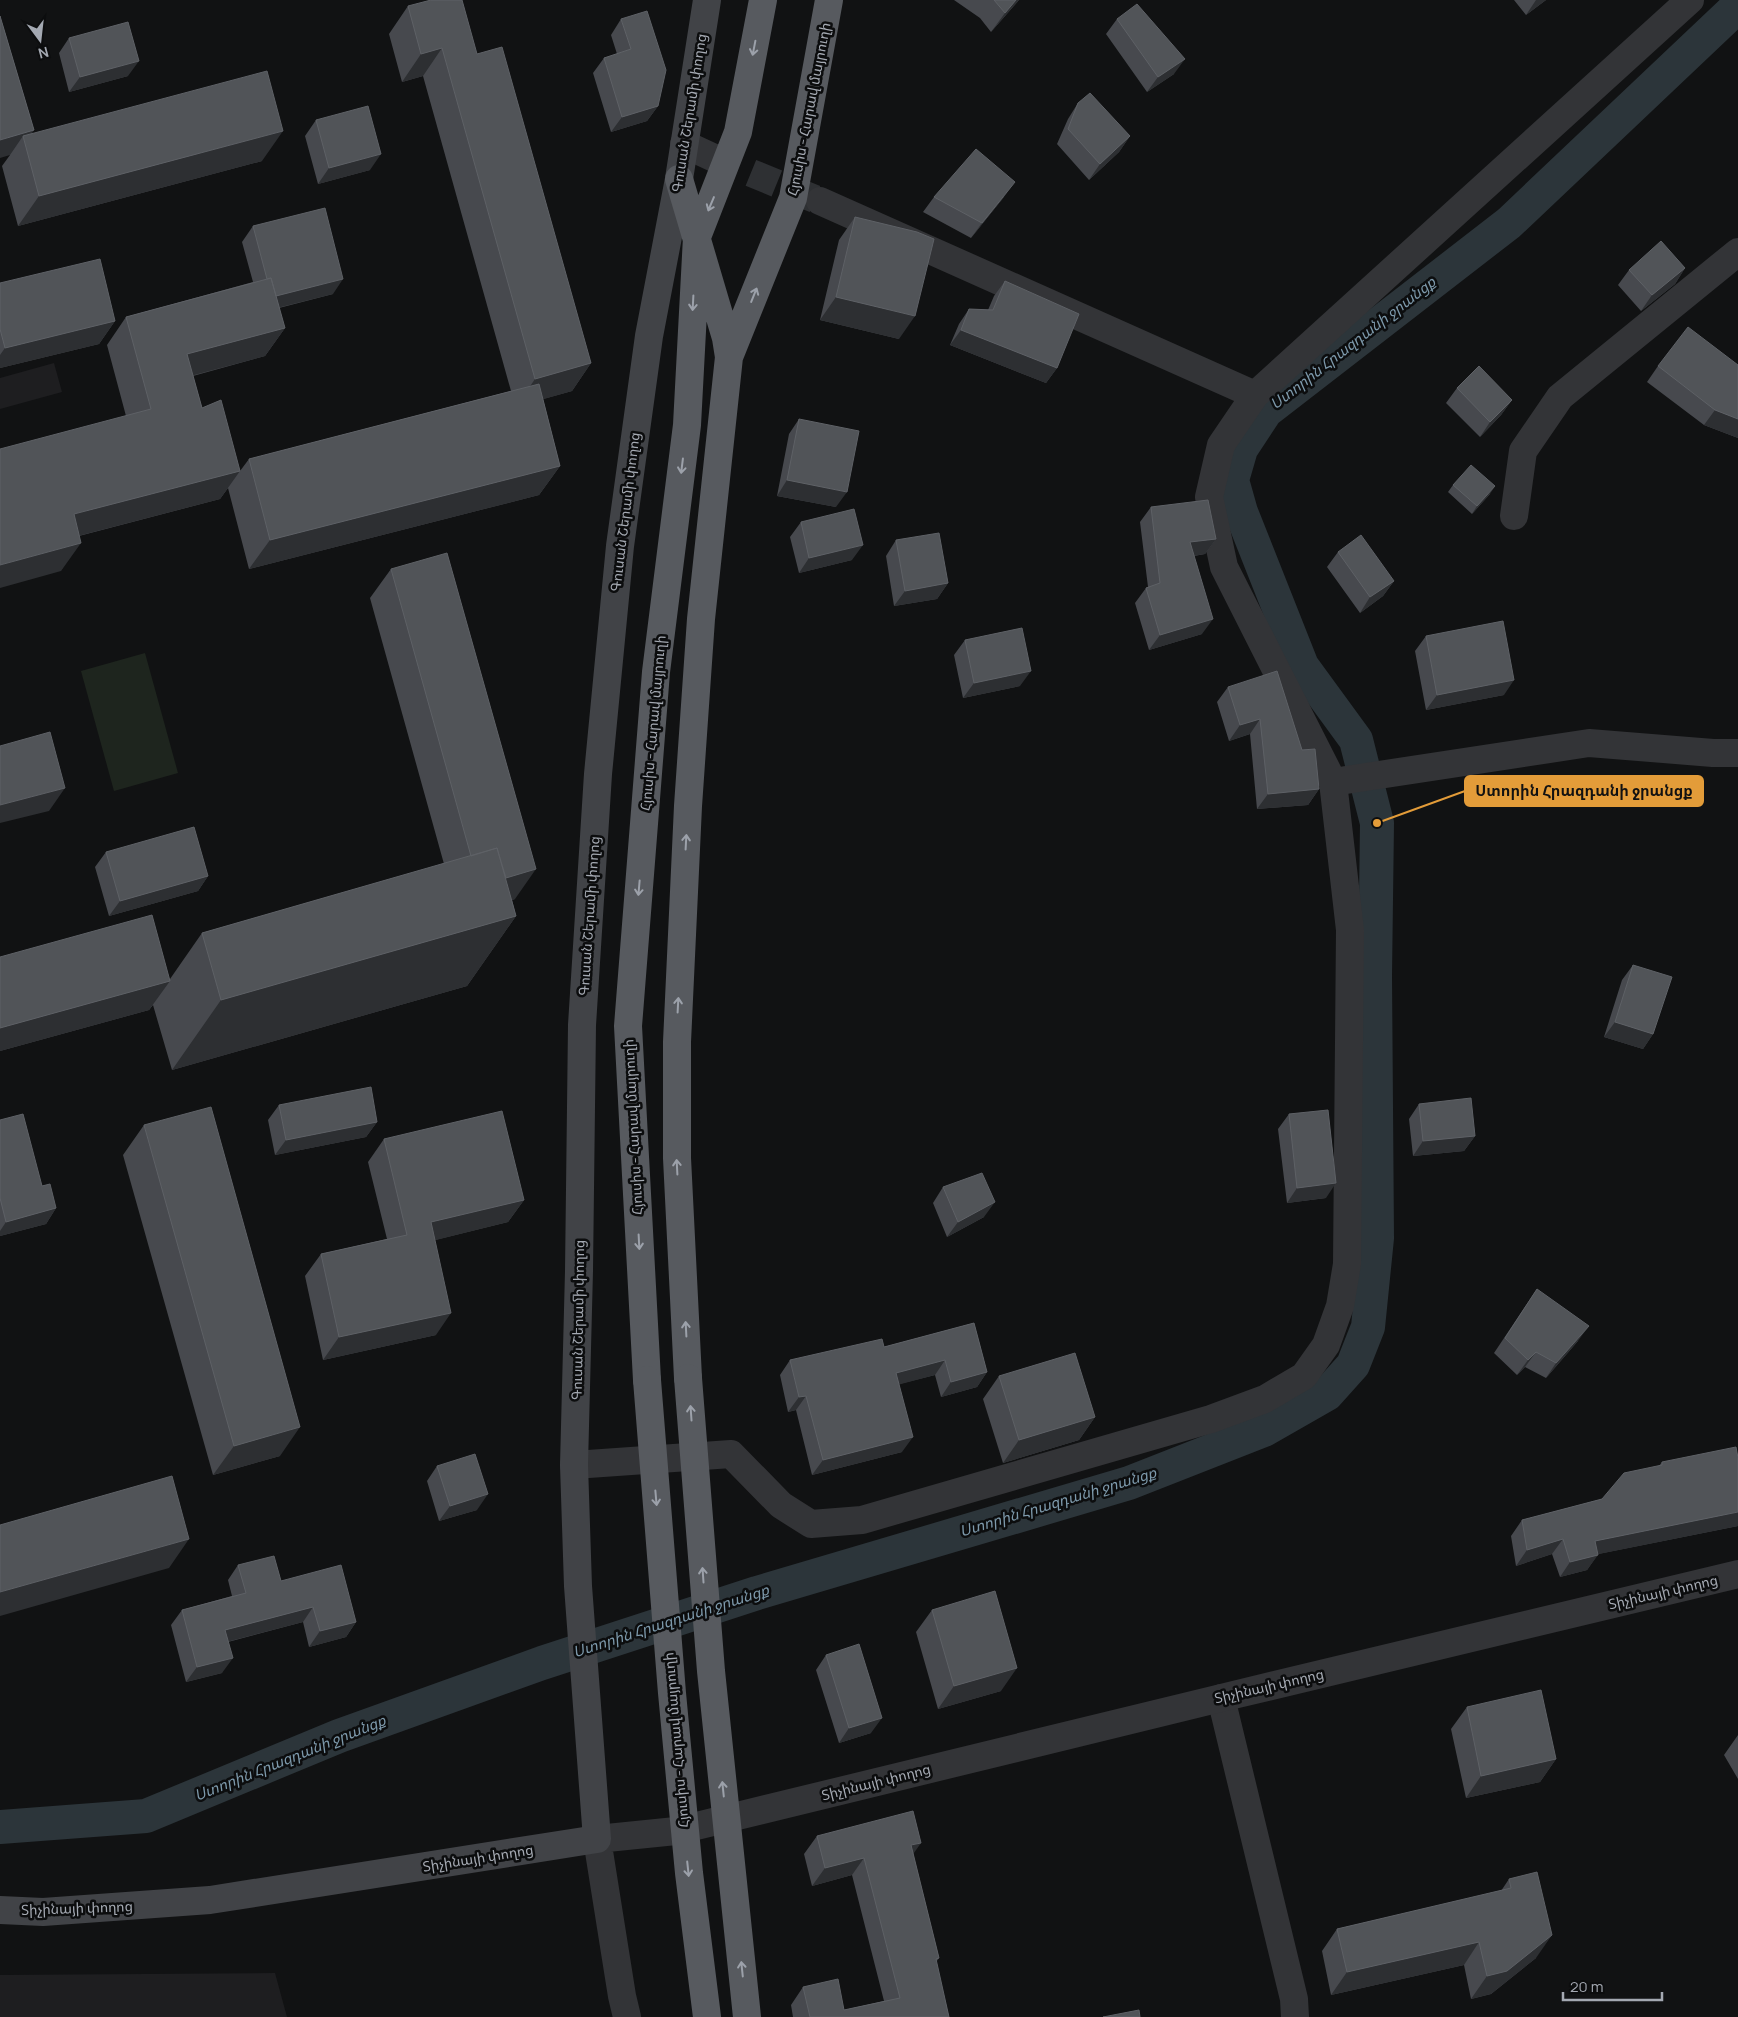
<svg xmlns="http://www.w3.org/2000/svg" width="1738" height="2017" viewBox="0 0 1738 2017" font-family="Manrope,'Noto Sans Armenian',sans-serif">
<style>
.built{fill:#1e1e20}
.green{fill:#1e251e}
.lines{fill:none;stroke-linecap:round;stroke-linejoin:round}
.canal{stroke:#2c353a;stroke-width:34}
.minor-tunnel{stroke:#2e3033;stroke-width:28;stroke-dasharray:28 14;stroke-linecap:butt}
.minor{stroke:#333437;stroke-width:28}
.tertiary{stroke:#333437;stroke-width:28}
.secondary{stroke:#414347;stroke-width:28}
.trunk{stroke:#575a5f;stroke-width:28}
.trunk-bridge{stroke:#575a5f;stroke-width:28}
.wall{fill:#47494e}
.shaded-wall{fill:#2d2f32}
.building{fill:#515458;stroke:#5e6166}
.oneway{stroke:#9ca1aa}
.labels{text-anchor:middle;stroke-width:5;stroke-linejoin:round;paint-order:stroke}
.street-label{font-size:14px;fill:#a4a9b2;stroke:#0c0d0e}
.water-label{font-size:15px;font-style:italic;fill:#7d99ab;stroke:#0c0d0e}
.leader{fill:none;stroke:#e39c39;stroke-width:2}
.callout-dot{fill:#e39c39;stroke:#0c0d0e;stroke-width:2}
.callout{fill:#e39c39;stroke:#e39c39;stroke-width:2}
.callout-label{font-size:15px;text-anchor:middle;font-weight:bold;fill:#111}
</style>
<rect width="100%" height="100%" fill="#111213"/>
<!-- built -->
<path class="built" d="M 54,363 L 62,392 L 0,409 L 0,378 Z
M 275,1973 L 287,2017 L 0,2017 L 0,1975 Z"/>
<!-- green -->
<path class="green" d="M 145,653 L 178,773 L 114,791 L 81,671 Z"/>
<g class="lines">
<!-- canal -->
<path class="canal" d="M 0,1827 L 146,1816 L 339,1736 L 542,1663 L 757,1593 L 1129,1483 L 1264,1430 L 1327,1394 L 1353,1365 L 1368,1327 L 1377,1238 L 1375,976 L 1377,823 L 1356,740 L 1302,666 L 1241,512 L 1232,480 L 1241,449 L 1266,411 L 1509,223 L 1738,6"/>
<!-- minor-tunnel -->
<path class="minor-tunnel" d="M 712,157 L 815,199"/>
<!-- minor -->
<path class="minor" d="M 1690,0 L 1255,395 L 1221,445 L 1209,497 L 1224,567 L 1333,782 L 1589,743 L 1713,753 L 1738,753
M 684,144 L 712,157
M 820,201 L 1255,395
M 1514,516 L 1523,451 L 1560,397 L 1738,252
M 574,1465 L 731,1454 L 781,1505 L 811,1524 L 862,1520 L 1211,1419 L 1265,1399 L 1304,1376 L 1326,1345 L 1340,1306 L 1347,1264 L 1350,930 L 1333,782
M 1221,1698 L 1294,1999 L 1295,2017"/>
<!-- tertiary -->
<path class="tertiary" d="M 627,2017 L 622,1996 L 597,1839 L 676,1831 L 1221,1698 L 1738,1574"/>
<!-- secondary -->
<path class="secondary" d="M 0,1910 L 43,1912 L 210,1900 L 597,1839 L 578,1586 L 574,1465 L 579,1271 L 582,1025 L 598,774 L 620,546 L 649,336 L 679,179 L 707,0"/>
<!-- trunk -->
<path class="trunk" d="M 679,179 L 726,338 L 729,357 L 701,619 L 688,806 L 677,1042 L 677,1158 L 688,1378
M 729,357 L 793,198 L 829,0
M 647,1380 L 628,1026 L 656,672 L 687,425 L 697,237 L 738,132 L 763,0"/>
<!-- trunk-bridge -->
<path class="trunk-bridge" d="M 688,1378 L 711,1671 L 747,2017
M 647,1380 L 672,1693 L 689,1873 L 707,2017"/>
</g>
<!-- wall -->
<path class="wall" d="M 954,0 L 1019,0 L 991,32 L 980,18 Z
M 1514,0 L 1546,0 L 1526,15 Z
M 408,6 L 477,54 L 591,363 L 572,391 L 543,399 L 560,466 L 539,495 L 249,569 L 228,488 L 220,499 L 79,536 L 61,571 L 126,416 L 107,345 L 126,317 L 253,282 L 242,242 L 253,226 L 333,294 L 279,308 L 285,328 L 265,356 L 193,376 L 202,408 L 240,471 L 249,459 L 511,391 L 423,76 L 402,82 L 389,34 Z
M 0,16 L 34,130 L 31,134 L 262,161 L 18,226 L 2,166 L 10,155 Z
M 621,19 L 658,106 L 647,121 L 611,132 L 593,73 L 604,58 L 617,54 L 611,35 Z
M 1117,19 L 1174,74 L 1147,92 L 1106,34 Z
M 69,38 L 128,76 L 69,92 L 59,53 Z
M 1078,103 L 1130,136 L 1119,152 L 1089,180 L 1057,144 L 1068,119 Z
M 316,120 L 370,170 L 318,184 L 305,136 Z
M 934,197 L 1004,197 L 971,238 L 923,212 Z
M 855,217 L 899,339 L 820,320 L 839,240 Z
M 1685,268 L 1675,284 L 1641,311 L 1618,285 L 1629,270 Z
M 1005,281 L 1057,368 L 1046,383 L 950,345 L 959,324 L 969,309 L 988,310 L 994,296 Z
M 0,283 L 115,321 L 99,344 L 0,368 Z
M 1738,365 L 1738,438 L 1704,425 L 1647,382 L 1658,366 Z
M 1457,388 L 1512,400 L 1501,415 L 1480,437 L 1446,403 Z
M 799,419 L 836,507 L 777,496 L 789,434 Z
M 1453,485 L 1490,494 L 1472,514 L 1448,492 Z
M 1151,507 L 1216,539 L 1205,554 L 1194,556 L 1202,634 L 1149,650 L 1135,603 L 1146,588 L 1148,587 L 1140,522 Z
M 801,522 L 852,560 L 799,573 L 790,537 Z
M 896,540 L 948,583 L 937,599 L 894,606 L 886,556 Z
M 1338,552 L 1394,581 L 1383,596 L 1360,613 L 1327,567 Z
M 391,569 L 515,899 L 512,900 L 516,916 L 467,986 L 172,1070 L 153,1005 L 149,1010 L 0,1051 L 0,957 L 170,979 L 202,933 L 444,864 L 370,598 Z
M 1426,636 L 1504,695 L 1426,710 L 1415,651 Z
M 965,640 L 1020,686 L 963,698 L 954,655 Z
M 1228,687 L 1302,750 L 1319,789 L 1308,805 L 1257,809 L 1250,734 L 1229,741 L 1217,702 Z
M 106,852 L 208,876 L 198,891 L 109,916 L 95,867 Z
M 1633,965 L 1653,1034 L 1643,1049 L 1604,1037 L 1622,980 Z
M 1419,1104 L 1475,1136 L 1464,1151 L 1413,1156 L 1409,1119 Z
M 279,1105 L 377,1122 L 366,1137 L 275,1155 L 268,1120 Z
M 1289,1114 L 1326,1198 L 1287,1203 L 1278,1129 Z
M 0,1120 L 56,1208 L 46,1224 L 0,1236 Z
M 144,1125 L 280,1456 L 213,1475 L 123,1155 Z
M 384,1139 L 524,1200 L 508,1222 L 435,1240 L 436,1335 L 323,1360 L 305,1276 L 321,1254 L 387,1239 L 368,1162 Z
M 943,1187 L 984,1217 L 947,1237 L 933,1203 Z
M 1537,1289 L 1578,1341 L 1546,1378 L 1525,1367 L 1517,1375 L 1494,1353 Z
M 974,1323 L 987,1372 L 977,1387 L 941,1397 L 935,1375 L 899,1384 L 902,1452 L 812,1475 L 796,1410 L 788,1412 L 780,1375 L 790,1360 L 884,1347 Z
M 999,1376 L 1095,1417 L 1079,1440 L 1003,1463 L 983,1399 Z
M 1662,1462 L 1738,1526 L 1598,1554 L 1587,1570 L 1560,1577 L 1552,1554 L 1516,1566 L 1511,1536 L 1522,1520 L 1602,1499 L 1659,1466 Z
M 437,1466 L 477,1510 L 439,1521 L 427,1481 Z
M 238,1565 L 281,1581 L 356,1622 L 346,1637 L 309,1647 L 303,1622 L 228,1642 L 222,1673 L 186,1682 L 171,1625 L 182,1610 L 232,1596 L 228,1580 Z
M 932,1610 L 1001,1691 L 938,1709 L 916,1632 Z
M 826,1655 L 871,1733 L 839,1743 L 816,1670 Z
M 1467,1707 L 1556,1759 L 1540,1782 L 1466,1798 L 1451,1729 Z
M 1738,1735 L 1738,1779 L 1724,1755 Z
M 817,1836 L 913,1854 L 939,1958 L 936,1962 L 949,2017 L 793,2017 L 791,2005 L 803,1987 L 844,2010 L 884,2001 L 852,1875 L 812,1886 L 804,1854 Z
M 1509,1879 L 1536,1958 L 1491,1994 L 1471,1999 L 1464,1965 L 1331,1995 L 1322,1951 L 1337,1929 L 1501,1891 Z"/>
<!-- shaded-wall -->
<path class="shaded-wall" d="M 1016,0 L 1019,0 L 991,32 L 1005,13 Z
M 1536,0 L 1546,0 L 1526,15 Z
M 442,48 L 423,76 L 402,82 L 421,54 Z
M 1185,59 L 1174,74 L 1147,92 L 1158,77 Z
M 139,61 L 128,76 L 69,92 L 80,77 Z
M 658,106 L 647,121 L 611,132 L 622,117 Z
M 34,130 L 25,143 L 23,136 L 10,155 L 0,158 L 0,140 Z
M 283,131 L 262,161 L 18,226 L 39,196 Z
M 1130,136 L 1119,152 L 1089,180 L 1100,164 Z
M 381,154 L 370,170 L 318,184 L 329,168 Z
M 1015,182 L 1004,197 L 971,238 L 982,223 Z
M 1685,268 L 1675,284 L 1641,311 L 1652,295 Z
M 343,279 L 333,294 L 261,312 L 272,297 Z
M 836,297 L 915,316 L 899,339 L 820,320 Z
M 115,321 L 99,344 L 0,368 L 0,355 L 5,348 Z
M 285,328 L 265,356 L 168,382 L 187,354 Z
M 961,330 L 1057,368 L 1046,383 L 950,345 Z
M 591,363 L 572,391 L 516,407 L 535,379 Z
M 1512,400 L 1501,415 L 1480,437 L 1490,422 Z
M 1715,410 L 1738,419 L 1738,438 L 1704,425 Z
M 560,466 L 539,495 L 249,569 L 270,540 Z
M 240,471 L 220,499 L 55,542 L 74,514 Z
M 787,480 L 847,492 L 836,507 L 777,496 Z
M 1495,486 L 1490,494 L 1472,514 L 1477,506 Z
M 1216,539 L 1205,554 L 1180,558 L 1190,542 Z
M 81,543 L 61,571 L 0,588 L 0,565 Z
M 863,545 L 852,560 L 799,573 L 809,558 Z
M 1394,581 L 1383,596 L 1360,613 L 1370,597 Z
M 948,583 L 937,599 L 894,606 L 905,591 Z
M 1213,619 L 1202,634 L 1149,650 L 1160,635 Z
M 1031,671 L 1020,686 L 963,698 L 974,683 Z
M 1514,680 L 1504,695 L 1426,710 L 1437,695 Z
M 1260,719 L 1250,734 L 1229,741 L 1240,725 Z
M 65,788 L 49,811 L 0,823 L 0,805 Z
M 1319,789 L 1308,805 L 1257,809 L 1268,794 Z
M 536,869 L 515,899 L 459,915 L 479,885 Z
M 208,876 L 198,891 L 109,916 L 120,901 Z
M 516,916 L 467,986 L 172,1070 L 221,1000 Z
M 170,981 L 149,1010 L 0,1051 L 0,1028 Z
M 1615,1022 L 1653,1034 L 1643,1049 L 1604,1037 Z
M 377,1122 L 366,1137 L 275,1155 L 286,1140 Z
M 1475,1136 L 1464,1151 L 1413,1156 L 1423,1141 Z
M 1336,1183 L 1326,1198 L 1287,1203 L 1297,1188 Z
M 524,1200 L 508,1222 L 416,1245 L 431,1222 Z
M 995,1202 L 984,1217 L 947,1237 L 958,1222 Z
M 56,1208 L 46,1224 L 0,1236 L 0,1231 L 6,1222 Z
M 451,1313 L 436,1335 L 323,1360 L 339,1337 Z
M 1589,1326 L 1578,1341 L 1546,1378 L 1556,1363 Z
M 1536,1352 L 1525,1367 L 1517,1375 L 1528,1360 Z
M 945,1360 L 935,1375 L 886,1388 L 896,1373 Z
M 987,1372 L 977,1387 L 941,1397 L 951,1382 Z
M 806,1396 L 796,1410 L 788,1412 L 799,1397 Z
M 1095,1417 L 1079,1440 L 1003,1463 L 1019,1440 Z
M 300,1427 L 280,1456 L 213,1475 L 234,1446 Z
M 913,1437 L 902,1452 L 812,1475 L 823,1460 Z
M 488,1494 L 477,1510 L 439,1521 L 450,1506 Z
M 1738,1512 L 1738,1526 L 1584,1557 L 1595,1541 Z
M 189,1539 L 169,1568 L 0,1616 L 0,1592 Z
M 1563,1539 L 1552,1554 L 1516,1566 L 1527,1550 Z
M 1598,1555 L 1587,1570 L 1560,1577 L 1570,1562 Z
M 313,1607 L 303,1622 L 215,1645 L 225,1630 Z
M 356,1622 L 346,1637 L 309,1647 L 320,1631 Z
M 233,1658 L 222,1673 L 186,1682 L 197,1667 Z
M 1017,1668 L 1001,1691 L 938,1709 L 954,1686 Z
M 882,1718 L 871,1733 L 839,1743 L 849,1728 Z
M 1556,1759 L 1540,1782 L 1466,1798 L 1481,1776 Z
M 921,1843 L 909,1860 L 911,1845 Z
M 864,1858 L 852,1875 L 812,1886 L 825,1868 Z
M 1552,1935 L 1536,1958 L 1491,1994 L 1471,1999 L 1487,1976 Z
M 1479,1942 L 1464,1965 L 1331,1995 L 1347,1972 Z"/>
<!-- building -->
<path class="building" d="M 431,0 L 462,0 L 477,54 L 502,47 L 591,363 L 535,379 L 442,48 L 421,54 L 408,6 Z
M 994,0 L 1016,0 L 1005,13 Z
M 1137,4 L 1185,59 L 1158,77 L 1117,19 Z
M 647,11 L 666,70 L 658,106 L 622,117 L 604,58 L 631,49 L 621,19 Z
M 0,16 L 34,130 L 0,140 Z
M 128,22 L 139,61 L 80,77 L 69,38 Z
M 267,71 L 283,131 L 39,196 L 23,136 Z
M 1090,93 L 1130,136 L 1100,164 L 1068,129 L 1078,103 Z
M 368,106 L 381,154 L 329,168 L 316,120 Z
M 976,149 L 1015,182 L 982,223 L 934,197 Z
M 325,208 L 343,279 L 276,296 L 271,278 L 267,279 L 253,226 Z
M 855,217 L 917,232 L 934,239 L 915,316 L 836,297 Z
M 1661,241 L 1685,268 L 1652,295 L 1629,270 Z
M 100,259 L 115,321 L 5,348 L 0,329 L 0,283 Z
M 271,278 L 285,328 L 187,354 L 202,408 L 221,400 L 240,471 L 74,514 L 81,543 L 0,565 L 0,449 L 151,409 L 126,317 Z
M 1005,281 L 1079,314 L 1057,368 L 961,330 L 969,309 L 993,310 Z
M 1688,327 L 1738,365 L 1738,419 L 1715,410 L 1658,366 Z
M 1479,366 L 1512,400 L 1490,422 L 1457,388 Z
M 539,384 L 560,466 L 270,540 L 249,459 Z
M 799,419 L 859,431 L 847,492 L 787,480 Z
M 1471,465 L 1495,486 L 1477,506 L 1453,485 Z
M 1208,500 L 1216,539 L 1190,542 L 1213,619 L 1160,635 L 1146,588 L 1160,583 L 1151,507 Z
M 854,509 L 863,545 L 809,558 L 801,522 Z
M 939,533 L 948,583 L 905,591 L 896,540 Z
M 1361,535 L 1394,581 L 1370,597 L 1338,552 Z
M 447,553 L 536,869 L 506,878 L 497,848 L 471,856 L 391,569 Z
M 1503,621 L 1514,680 L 1437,695 L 1426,636 Z
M 1022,628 L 1031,671 L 974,683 L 965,640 Z
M 1277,671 L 1302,750 L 1315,749 L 1319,789 L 1268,794 L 1260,719 L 1240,725 L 1228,687 Z
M 50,732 L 65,788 L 0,805 L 0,746 Z
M 194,827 L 208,876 L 120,901 L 106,852 Z
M 497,848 L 516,916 L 221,1000 L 202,933 Z
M 152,915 L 170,981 L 0,1028 L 0,957 Z
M 1633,965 L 1672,977 L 1653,1034 L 1615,1022 Z
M 371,1087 L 377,1122 L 286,1140 L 279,1105 Z
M 1471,1098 L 1475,1136 L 1423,1141 L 1419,1104 Z
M 211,1107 L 300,1427 L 234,1446 L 144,1125 Z
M 1328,1110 L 1336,1183 L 1297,1188 L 1289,1114 Z
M 502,1111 L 524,1200 L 431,1222 L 451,1313 L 339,1337 L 321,1254 L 407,1235 L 384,1139 Z
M 23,1114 L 42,1186 L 50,1184 L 56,1208 L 6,1222 L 0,1198 L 0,1120 Z
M 982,1173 L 995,1202 L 958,1222 L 943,1187 Z
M 1537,1289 L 1589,1326 L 1556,1363 L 1536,1352 L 1528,1360 L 1505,1338 Z
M 974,1323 L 987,1372 L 951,1382 L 945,1360 L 896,1373 L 913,1437 L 823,1460 L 806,1396 L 799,1397 L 790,1360 L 882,1339 L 884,1347 Z
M 1075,1353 L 1095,1417 L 1019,1440 L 999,1376 Z
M 1736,1447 L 1738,1458 L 1738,1512 L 1595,1541 L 1598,1555 L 1570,1562 L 1563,1539 L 1527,1550 L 1522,1520 L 1602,1499 L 1624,1473 L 1662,1465 L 1662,1462 Z
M 475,1454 L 488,1494 L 450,1506 L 437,1466 Z
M 172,1476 L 189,1539 L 0,1592 L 0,1525 Z
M 274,1556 L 281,1581 L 341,1565 L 356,1622 L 320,1631 L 313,1607 L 225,1630 L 233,1658 L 197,1667 L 182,1610 L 246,1593 L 238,1565 Z
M 995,1591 L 1017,1668 L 954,1686 L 932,1610 Z
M 859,1644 L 882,1718 L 849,1728 L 826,1655 Z
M 1541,1690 L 1556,1759 L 1481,1776 L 1467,1707 Z
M 913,1811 L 921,1843 L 911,1845 L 939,1958 L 936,1959 L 949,2017 L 810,2017 L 803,1987 L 838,1979 L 844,2010 L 900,1998 L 864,1858 L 825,1868 L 817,1836 Z
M 1537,1872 L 1552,1935 L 1507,1971 L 1487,1976 L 1479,1942 L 1347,1972 L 1337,1929 L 1511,1888 L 1509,1879 Z
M 1139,2010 L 1140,2017 L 1103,2017 Z"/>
<!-- one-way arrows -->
<defs><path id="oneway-shaft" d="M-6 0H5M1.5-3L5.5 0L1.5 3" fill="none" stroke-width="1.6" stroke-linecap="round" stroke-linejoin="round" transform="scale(1.25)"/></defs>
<g class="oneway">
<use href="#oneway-shaft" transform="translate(754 48) rotate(101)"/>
<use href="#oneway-shaft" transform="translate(711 204) rotate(113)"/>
<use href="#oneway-shaft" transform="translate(754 295) rotate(-68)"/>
<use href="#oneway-shaft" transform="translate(693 303) rotate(93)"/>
<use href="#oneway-shaft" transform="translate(682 466) rotate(97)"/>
<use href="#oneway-shaft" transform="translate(686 842) rotate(-87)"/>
<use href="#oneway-shaft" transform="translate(639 888) rotate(95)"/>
<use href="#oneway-shaft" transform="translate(678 1005) rotate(-87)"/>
<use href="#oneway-shaft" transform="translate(677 1167) rotate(-93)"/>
<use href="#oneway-shaft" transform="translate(639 1242) rotate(87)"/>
<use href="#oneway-shaft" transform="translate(686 1329) rotate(-93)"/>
<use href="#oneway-shaft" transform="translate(691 1413) rotate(-94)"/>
<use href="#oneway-shaft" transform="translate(656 1498) rotate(85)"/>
<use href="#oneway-shaft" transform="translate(703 1575) rotate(-94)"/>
<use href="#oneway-shaft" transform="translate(723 1789) rotate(-96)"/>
<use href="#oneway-shaft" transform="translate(688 1869) rotate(84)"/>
<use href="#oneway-shaft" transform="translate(742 1969) rotate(-96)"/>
</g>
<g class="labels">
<!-- street labels -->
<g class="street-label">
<text transform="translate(809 109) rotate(-79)" y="5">Հյուսիս - Հարավ մայրուղի</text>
<text transform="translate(689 113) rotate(-81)" y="5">Գուսան Շերամի փողոց</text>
<text transform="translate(625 512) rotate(-83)" y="5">Գուսան Շերամի փողոց</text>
<text transform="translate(653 723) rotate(-85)" y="5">Հյուսիս - Հարավ մայրուղի</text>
<text transform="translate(589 916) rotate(-86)" y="5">Գուսան Շերամի փողոց</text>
<text transform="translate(633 1127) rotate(-93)" y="5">Հյուսիս - Հարավ մայրուղի</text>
<text transform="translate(578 1320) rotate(-89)" y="5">Գուսան Շերամի փողոց</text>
<text transform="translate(1663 1592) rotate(-13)" y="5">Տիչինայի փողոց</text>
<text transform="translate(1269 1686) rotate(-13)" y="5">Տիչինայի փողոց</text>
<text transform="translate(676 1740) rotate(-95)" y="5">Հյուսիս - Հարավ մայրուղի</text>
<text transform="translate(876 1782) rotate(-14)" y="5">Տիչինայի փողոց</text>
<text transform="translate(478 1858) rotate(-9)" y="5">Տիչինայի փողոց</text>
<text transform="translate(77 1908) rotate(-2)" y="5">Տիչինայի փողոց</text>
</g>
<!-- water labels -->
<g class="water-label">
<text transform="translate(1353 343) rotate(-38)" y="5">Ստորին Հրազդանի ջրանցք</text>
<text transform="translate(1058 1502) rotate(-17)" y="5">Ստորին Հրազդանի ջրանցք</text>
<text transform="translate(671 1621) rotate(-18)" y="5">Ստորին Հրազդանի ջրանցք</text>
<text transform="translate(290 1758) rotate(-22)" y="5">Ստորին Հրազդանի ջրանցք</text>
</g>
</g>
<!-- callouts -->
<path class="leader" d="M1377 823L1465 791"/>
<circle class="callout-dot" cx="1377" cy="823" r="5"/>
<rect class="callout" x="1465" y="776" width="238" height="30" rx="5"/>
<g class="callout-label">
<text x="1584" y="796">Ստորին Հրազդանի ջրանցք</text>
</g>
<!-- north arrow -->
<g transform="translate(40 40) rotate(165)" stroke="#0c0d0e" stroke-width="4" paint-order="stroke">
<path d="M0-4L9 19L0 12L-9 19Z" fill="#a4a9b2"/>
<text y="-8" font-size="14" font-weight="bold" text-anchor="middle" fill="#a4a9b2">N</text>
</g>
<!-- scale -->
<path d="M1563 1992v8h99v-8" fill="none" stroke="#a4a9b2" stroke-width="2.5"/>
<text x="1570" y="1992" font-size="15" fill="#a4a9b2" stroke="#0c0d0e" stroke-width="4" paint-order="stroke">20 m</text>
</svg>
